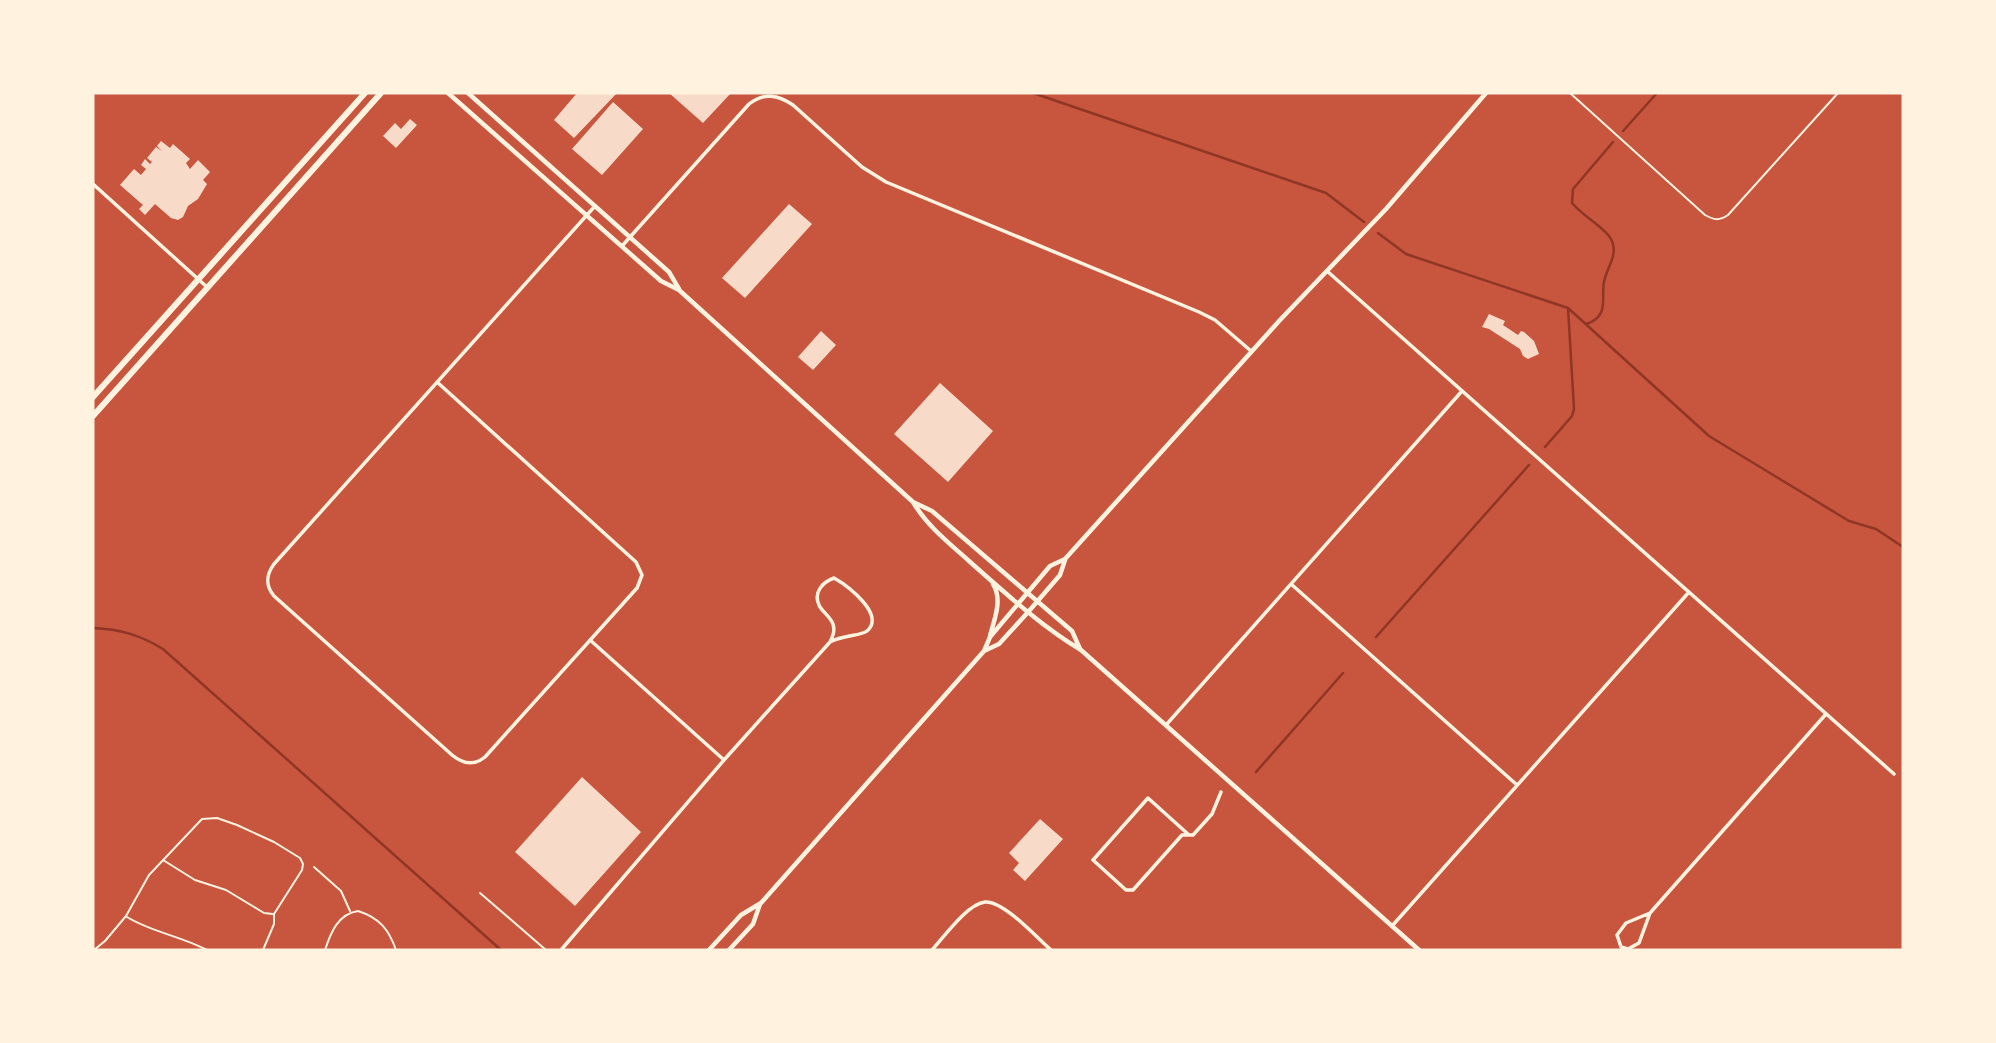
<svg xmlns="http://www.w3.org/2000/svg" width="1996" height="1043" viewBox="0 0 1996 1043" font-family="'Space Grotesk',sans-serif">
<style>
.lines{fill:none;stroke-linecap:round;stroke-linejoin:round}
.stream{stroke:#8f3625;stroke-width:2.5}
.building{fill:#f7dbc8}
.service{stroke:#fff3e0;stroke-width:2}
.minor{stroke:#fff3e0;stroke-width:3.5}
.tertiary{stroke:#fff3e0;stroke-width:4.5}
.trunk{stroke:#fff3e0;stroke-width:6}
</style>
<rect width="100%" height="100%" fill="#c8553d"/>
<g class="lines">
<!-- stream -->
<path class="stream" d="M 1033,93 L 1326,193 L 1364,222
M 1623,131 L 1657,93
M 1378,233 L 1406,254 L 1568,308 L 1709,436 L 1849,521 L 1876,529 L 1903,547
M 1586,324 C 1612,316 1599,295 1605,278 C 1609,264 1620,251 1609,236 C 1599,224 1583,216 1572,203 L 1573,189 L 1613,142
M 1545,447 L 1572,416 L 1574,409 L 1568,308
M 93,628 C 120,629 140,635 163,649 L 501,950
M 1376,637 L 1529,465
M 1256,772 L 1343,673"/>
</g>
<!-- building -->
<path class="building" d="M 577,93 L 617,93 L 574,138 L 554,120 Z
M 669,93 L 731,93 L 703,123 Z
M 613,102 L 643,129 L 602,175 L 572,149 Z
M 410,119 L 417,125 L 396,148 L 383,136 L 395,123 L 401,129 Z
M 161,141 L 170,148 L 173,144 L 190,159 L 186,163 L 190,169 L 198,160 L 210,172 L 203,180 L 207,184 L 198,199 L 188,206 L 183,217 L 178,220 L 171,218 L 155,204 L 145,215 L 139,209 L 143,205 L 120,185 L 134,169 L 141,175 L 146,169 L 141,165 L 145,159 L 150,164 L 152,162 L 147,158 L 156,147 L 162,151 L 157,146 Z
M 789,204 L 812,224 L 745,298 L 722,278 Z
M 1489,314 L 1505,321 L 1503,325 L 1518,335 L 1521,331 L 1524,332 L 1534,341 L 1539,354 L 1528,359 L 1523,356 L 1520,349 L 1489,329 L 1482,327 Z
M 821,331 L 836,345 L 813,370 L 798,357 Z
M 940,383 L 993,431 L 948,482 L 894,434 Z
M 582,777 L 641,832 L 575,906 L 515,852 Z
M 1040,819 L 1063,839 L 1025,881 L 1013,870 L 1019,863 L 1009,853 Z"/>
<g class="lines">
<!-- service -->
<path class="service" d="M 1570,93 L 1705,215 C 1714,220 1719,221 1728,215 L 1838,93
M 163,860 L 195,880 L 226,890 L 264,913 L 273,914
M 314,867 L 341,891 L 350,911
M 480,893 L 546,950
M 127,917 C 151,932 181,936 207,950
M 94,950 L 105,941 L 126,916 L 149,875 L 202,819 L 217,818 L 237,825 L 274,842 L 300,858 L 303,864 L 302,870 L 274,914 L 274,924 L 263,950
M 325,950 C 331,932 338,914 358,911 C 380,918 389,930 396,950"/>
<!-- minor -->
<path class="minor" d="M 93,184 L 208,288
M 622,246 L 749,104 C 764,92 778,95 793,105 L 862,167 L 886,182 L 1199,312 L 1215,320 L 1251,351
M 1327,271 L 1894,774
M 437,382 L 636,562 L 642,575 L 637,588 L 485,757 C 474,766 463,764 452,755 L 274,596 C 265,585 266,575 274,564 L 595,206
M 1291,584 L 1517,785
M 590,640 L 724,760
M 1166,725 L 1462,391
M 1189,835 L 1148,798 L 1093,860 L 1126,890 L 1133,890 L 1182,835 L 1193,835 L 1212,814 L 1221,792
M 1650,913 L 1626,923 L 1617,935 L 1621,947 L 1628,949 L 1639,943 L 1650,913 L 1826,714
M 1392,926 L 1689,592
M 561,950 L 724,760 L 830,642 C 843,635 861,636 867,631 C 886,615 848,586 834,578 C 823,582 813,592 819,605 C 822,612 830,616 833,624 C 835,631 833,636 830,642
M 932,950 C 944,937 967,904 985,902 C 1003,900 1037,938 1051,950"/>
<!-- tertiary -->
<path class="tertiary" d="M 448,93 L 661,281 L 679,290 L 913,502 C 927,526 949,543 969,561 C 1004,592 1041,626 1081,650 L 1419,950
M 468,93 L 669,272 L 679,289
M 913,502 L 932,511 L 1072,631 L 1080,649
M 990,636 C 994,620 1003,600 993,584
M 984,651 L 999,644 L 1029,611 L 1060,575 L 1065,560
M 709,950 L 741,915 L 761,903 L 984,651 L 990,637 L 1050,566 L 1065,559 L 1280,320 L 1386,209 L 1486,93
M 729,950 L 753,924 L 760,904"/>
<!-- trunk -->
<path class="trunk" d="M 93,397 L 365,93
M 93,416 L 381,93"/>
</g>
<!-- border -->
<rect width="1996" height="1043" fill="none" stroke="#fff3e0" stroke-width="189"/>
</svg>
